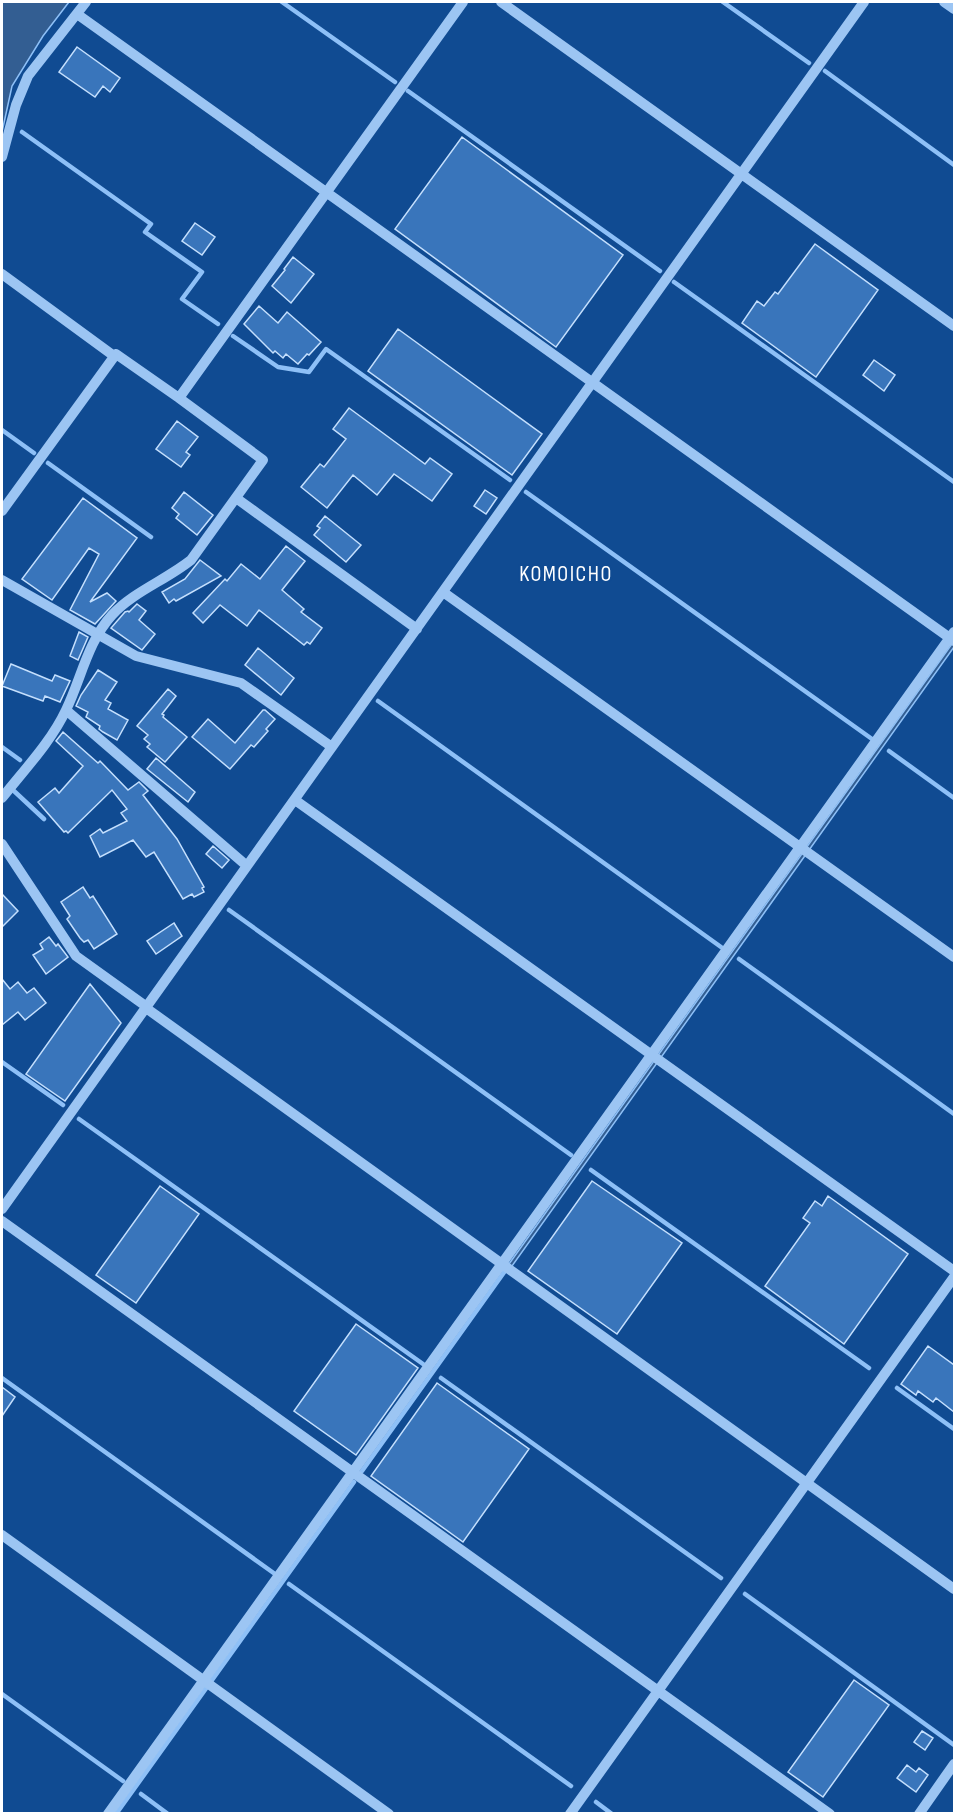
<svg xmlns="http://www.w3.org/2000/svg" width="956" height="1815" viewBox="0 0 956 1815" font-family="'Sofia Sans Condensed',sans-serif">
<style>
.water{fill:#335e92;stroke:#8ec0f7;stroke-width:1.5}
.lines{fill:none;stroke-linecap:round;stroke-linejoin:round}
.stream{stroke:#8ec0f7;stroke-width:4.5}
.building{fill:#3975bb;stroke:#c4dffd;stroke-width:1.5}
.minor{stroke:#9cc5f3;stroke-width:10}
.labels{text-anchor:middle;stroke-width:4.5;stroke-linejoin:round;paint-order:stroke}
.quarter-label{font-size:22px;letter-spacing:1.5px;fill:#fff;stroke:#104b92}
</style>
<rect width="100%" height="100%" fill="#104b92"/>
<!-- water -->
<path class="water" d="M 2,2 L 69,2 L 43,36 L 12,86 L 2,132 Z
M 954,641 L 954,647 L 512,1266 L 509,1264 Z"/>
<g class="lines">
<!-- stream -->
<path class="stream" d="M 282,2 L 395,82
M 723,2 L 809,63
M 825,71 L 954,165
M 408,91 L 660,271
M 22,132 L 151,224 L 145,232 L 202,272 L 182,299 L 218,324
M 674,282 L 954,482
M 233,336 L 278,367 L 309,372 L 326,349 L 510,480
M 2,430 L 34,453
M 48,463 L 151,537
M 526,492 L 872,739
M 378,701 L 721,947
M 2,747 L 20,760
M 889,751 L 954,798
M 14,791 L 44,819
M 229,910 L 571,1155
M 739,959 L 954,1114
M 2,1062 L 63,1105
M 79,1119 L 423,1364
M 591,1170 L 869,1368
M 2,1378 L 275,1574
M 441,1378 L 721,1578
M 897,1388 L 954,1429
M 362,1471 L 505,1271
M 289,1584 L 571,1786
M 745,1594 L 954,1745
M 2,1694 L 123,1781
M 141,1794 L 168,1814
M 596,1802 L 612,1814
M 116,1814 L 354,1482"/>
</g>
<!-- building -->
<path class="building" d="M 77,47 L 120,78 L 110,92 L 103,86 L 95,97 L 59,72 Z
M 462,137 L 623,255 L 556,347 L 395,229 Z
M 195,223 L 215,237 L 202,255 L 182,241 Z
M 815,244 L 878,290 L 816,377 L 742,323 L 757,301 L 764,306 L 775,292 L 778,294 Z
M 293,257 L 314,274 L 291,303 L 272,286 L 285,270 L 284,269 Z
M 259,306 L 278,323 L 287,312 L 321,342 L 309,355 L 307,354 L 298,364 L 286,354 L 283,358 L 275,351 L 273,353 L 244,324 Z
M 398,329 L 542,434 L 512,475 L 368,371 Z
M 874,360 L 895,375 L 884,391 L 863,375 Z
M 349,408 L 425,464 L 430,458 L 452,474 L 432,501 L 394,474 L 377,495 L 353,475 L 327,508 L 301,487 L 320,464 L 324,467 L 346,439 L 333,429 Z
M 177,421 L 198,437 L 186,452 L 190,455 L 181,467 L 156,449 Z
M 485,490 L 497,498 L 486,514 L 474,506 Z
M 184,492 L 213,515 L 197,535 L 176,518 L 179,514 L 172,508 Z
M 83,498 L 137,538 L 90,602 L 107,593 L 116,601 L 95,624 L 70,610 L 99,554 L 89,548 L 52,600 L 22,579 Z
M 325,516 L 361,545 L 346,562 L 314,535 L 320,528 L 317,526 Z
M 286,546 L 305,561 L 282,590 L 304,609 L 301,612 L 322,628 L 310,644 L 307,642 L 304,645 L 259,610 L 247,626 L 220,605 L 203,623 L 193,613 L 225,579 L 227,581 L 241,564 L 260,579 Z
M 200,560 L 221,576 L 176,601 L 174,599 L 169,603 L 162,592 L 185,579 Z
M 137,604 L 146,611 L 139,620 L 155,634 L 142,650 L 111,628 L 125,612 L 128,611 L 129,612 Z
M 79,632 L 88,637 L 78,660 L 70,656 Z
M 258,648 L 294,678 L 281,695 L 245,665 Z
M 11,664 L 52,681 L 55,675 L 70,681 L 60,702 L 45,696 L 43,701 L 2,686 Z
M 98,670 L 117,682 L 105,700 L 111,703 L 108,709 L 128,720 L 117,740 L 103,732 L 99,729 L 100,726 L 86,717 L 88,712 L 76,706 L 81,695 Z
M 168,689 L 176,696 L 162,714 L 164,715 L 163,717 L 187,737 L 165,762 L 147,747 L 150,744 L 144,739 L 148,735 L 137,726 Z
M 263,710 L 265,710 L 275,719 L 266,729 L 268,731 L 254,747 L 251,745 L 230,769 L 192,737 L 208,719 L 235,743 Z
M 63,732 L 98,763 L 100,761 L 128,790 L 139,782 L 148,791 L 143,795 L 177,839 L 204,887 L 202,888 L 204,892 L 194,897 L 192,894 L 183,899 L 154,852 L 146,857 L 133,840 L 100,857 L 90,836 L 100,829 L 103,833 L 127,821 L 121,813 L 127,809 L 112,790 L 68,833 L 66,831 L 64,832 L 38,802 L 55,788 L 59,793 L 83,766 L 56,741 Z
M 156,758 L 195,792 L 188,802 L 147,769 Z
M 213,846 L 229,860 L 222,868 L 206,854 Z
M 83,887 L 90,898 L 93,896 L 117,934 L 94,949 L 88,940 L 84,942 L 80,938 L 67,919 L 70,916 L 61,902 Z
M 2,894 L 18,911 L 2,927 Z
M 174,923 L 182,936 L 156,954 L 147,941 Z
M 49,937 L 56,946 L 58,944 L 68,957 L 46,974 L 33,955 L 43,949 L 40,944 Z
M 2,979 L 10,989 L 18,982 L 27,993 L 34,988 L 46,1003 L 25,1020 L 18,1012 L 2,1025 Z
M 90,984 L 121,1023 L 65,1101 L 26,1074 Z
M 592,1181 L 682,1243 L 617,1334 L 528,1271 Z
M 160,1186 L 199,1214 L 136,1303 L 96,1275 Z
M 828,1196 L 908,1254 L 844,1344 L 765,1286 L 810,1223 L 803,1218 L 815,1201 L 822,1206 Z
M 356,1324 L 418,1368 L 356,1455 L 294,1411 Z
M 928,1346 L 954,1365 L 954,1412 L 936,1398 L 933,1402 L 918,1391 L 916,1395 L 901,1384 Z
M 437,1383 L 529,1449 L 463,1542 L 371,1476 Z
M 2,1387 L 15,1397 L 2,1416 Z
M 854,1680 L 889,1705 L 823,1797 L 788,1772 Z
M 922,1731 L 933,1738 L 925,1750 L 914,1742 Z
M 907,1765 L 916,1772 L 919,1768 L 928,1775 L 916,1792 L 897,1778 Z"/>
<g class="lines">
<!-- minor -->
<path class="minor" d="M 501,2 L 954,326
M 944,2 L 954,9
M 77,14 L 954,641
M 2,157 L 16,105 L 28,76 L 86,2
M 2,274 L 114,356
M 236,498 L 417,629
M 2,511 L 116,354 L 179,398 L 463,2
M 2,580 L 136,656 L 241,683 L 332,747
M 443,592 L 954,957
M 66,710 L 247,866
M 2,798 C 24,770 51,742 66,710 C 81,679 88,641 112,615 C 133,592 166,580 191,560 L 263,460 L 179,398
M 295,800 L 954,1271
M 2,844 L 76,956 L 147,1007
M 146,1008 L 954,1589
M 2,1209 L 864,2
M 2,1221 L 830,1814
M 2,1535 L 389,1814
M 108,1814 L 954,632
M 570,1814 L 954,1277
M 919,1814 L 954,1764"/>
</g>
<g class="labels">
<!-- quarter labels -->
<g class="quarter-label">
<text x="566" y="581">KOMOICHO</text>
</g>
</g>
<!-- border -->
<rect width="956" height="1815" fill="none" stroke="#ffffff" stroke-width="6"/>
</svg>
